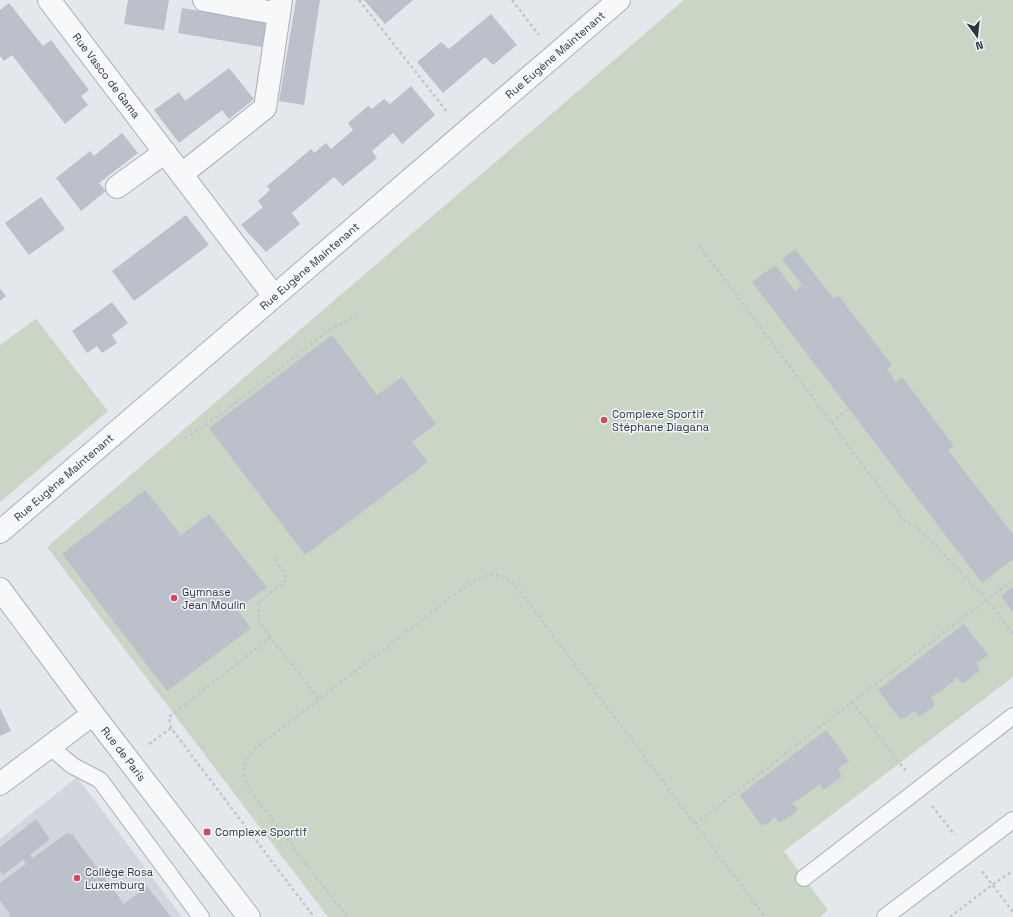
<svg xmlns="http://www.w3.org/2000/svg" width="1013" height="917" viewBox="0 0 1013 917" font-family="'Space Grotesk',sans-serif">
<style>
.built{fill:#d2d6de}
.green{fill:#c9d6c5}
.building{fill:#bbc0ca}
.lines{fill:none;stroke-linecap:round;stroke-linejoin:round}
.service-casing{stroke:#a9aeb7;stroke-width:18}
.minor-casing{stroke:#a9aeb7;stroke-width:24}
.tertiary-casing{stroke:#a9aeb7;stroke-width:24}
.path{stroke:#c2c5cb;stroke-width:2.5;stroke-dasharray:3 3;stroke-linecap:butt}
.service{stroke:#f7f8fa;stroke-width:16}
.minor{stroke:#f7f8fa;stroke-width:22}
.tertiary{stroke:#f7f8fa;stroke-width:22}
.poi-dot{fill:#d1495b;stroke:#f4f6f9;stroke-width:1.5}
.labels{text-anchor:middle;stroke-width:3;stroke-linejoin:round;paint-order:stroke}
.street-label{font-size:11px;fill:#2b3445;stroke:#f4f6f9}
.poi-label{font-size:11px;fill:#2b3445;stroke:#f4f6f9;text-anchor:start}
</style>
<rect width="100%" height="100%" fill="#e4e7ec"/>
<!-- built -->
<path class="built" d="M 77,777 L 182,917 L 0,917 L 0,839 Z"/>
<!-- green -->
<path class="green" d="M 684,0 L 1013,0 L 1013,677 L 784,851 L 828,910 L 820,917 L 328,917 L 47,547 Z
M 36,319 L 108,411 L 0,502 L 0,345 Z"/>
<!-- building -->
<path class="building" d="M 128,0 L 169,0 L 164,30 L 124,24 Z
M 296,0 L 320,0 L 304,105 L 279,101 Z
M 364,0 L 413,0 L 385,24 Z
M 9,3 L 43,46 L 51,40 L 89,90 L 81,96 L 88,105 L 65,124 L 12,55 L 4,61 L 0,56 L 0,10 Z
M 182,8 L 266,22 L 262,47 L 178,33 Z
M 491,14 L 517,45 L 493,65 L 485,57 L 443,93 L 417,62 L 441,42 L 449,49 Z
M 229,68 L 254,99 L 229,119 L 222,110 L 179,143 L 154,110 L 179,92 L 185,101 Z
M 411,86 L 435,115 L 402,144 L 393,133 L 372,151 L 377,158 L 343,186 L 334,177 L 292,213 L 300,224 L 266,252 L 241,225 L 263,207 L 258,201 L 270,190 L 267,186 L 311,149 L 314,153 L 326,143 L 331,149 L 353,130 L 348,123 L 368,106 L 372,109 L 384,99 L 390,104 Z
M 122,133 L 138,153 L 99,183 L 106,191 L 81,211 L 56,178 L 90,151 L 94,156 Z
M 41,197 L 65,229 L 29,255 L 5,223 Z
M 186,215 L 209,245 L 134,301 L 112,271 Z
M 795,249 L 834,299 L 839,296 L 892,365 L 887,369 L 896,382 L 902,377 L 954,446 L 948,450 L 1013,534 L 1013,559 L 982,583 L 752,282 L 775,265 L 795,291 L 802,285 L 782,259 Z
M 0,288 L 6,296 L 0,301 Z
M 112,302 L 128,323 L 112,335 L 117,343 L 102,353 L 97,346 L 87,353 L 72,331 Z
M 332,335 L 377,395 L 402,377 L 436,424 L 412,442 L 428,462 L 305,555 L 209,428 Z
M 145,490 L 181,535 L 209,514 L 267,587 L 237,609 L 251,628 L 167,691 L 62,554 Z
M 1013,587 L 1013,612 L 1001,596 Z
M 964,624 L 988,655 L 987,656 L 976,664 L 979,668 L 979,671 L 964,683 L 961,683 L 957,677 L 955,679 L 955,681 L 946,686 L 944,689 L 931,697 L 934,703 L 934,706 L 921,716 L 918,716 L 914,711 L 905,718 L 900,719 L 878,690 Z
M 0,708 L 11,731 L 0,736 Z
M 826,730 L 849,761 L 838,769 L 841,774 L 841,777 L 825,789 L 823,789 L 819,784 L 816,787 L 797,801 L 796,800 L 792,803 L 797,808 L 796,812 L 781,822 L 779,822 L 775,817 L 767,824 L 761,825 L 740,795 Z
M 36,819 L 50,839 L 30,855 L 33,858 L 67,833 L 72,834 L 124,904 L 147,886 L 171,917 L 9,917 L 10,914 L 0,901 L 0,883 L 26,864 L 23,860 L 3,875 L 0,871 L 0,847 Z"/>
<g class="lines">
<!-- service casing -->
<g class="service-casing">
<path id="service" d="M 50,747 L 73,766 L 100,780 L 201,917
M 804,878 L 1013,716
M 885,917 L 1013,820"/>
</g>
<!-- minor casing -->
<g class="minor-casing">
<g id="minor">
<path id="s1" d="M 49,0 L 274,296"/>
<path d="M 204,0 L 279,14"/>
<path d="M 182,174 L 265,108 L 281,0"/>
<path d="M 117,187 L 165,152"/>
<path id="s2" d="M 0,532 L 619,0"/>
<path d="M 0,784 L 93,714"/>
</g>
</g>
<!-- tertiary casing -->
<g class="tertiary-casing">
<g id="tertiary">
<path id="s3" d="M 0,589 L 93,714 L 249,917"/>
</g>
</g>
<!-- path -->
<path class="path" d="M 359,0 L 448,113
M 512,0 L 539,35
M 699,245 L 904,520 L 922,531 L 987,600 L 1013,634
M 831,422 L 849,409
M 185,438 L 220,415 L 328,331 L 360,313
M 276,559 L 287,580 L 259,602 L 258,622 L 319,699
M 271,637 L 169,717 L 171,728 L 314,917
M 852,702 L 906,771
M 149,744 L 171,728
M 932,806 L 955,835
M 695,824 L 852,702 L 1013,580
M 982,871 L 1013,912
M 347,917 L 255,797 C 241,774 239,769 256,748 L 467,585 C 492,570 502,570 521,593 L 765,917
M 950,917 L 992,885 L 1013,871"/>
<!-- service -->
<use href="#service" class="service"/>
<!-- minor -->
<use href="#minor" class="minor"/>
<!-- tertiary -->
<use href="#tertiary" class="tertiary"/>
</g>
<!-- markers -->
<g class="poi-dot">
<circle cx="604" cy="420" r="4"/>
<circle cx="174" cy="598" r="4"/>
<rect x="203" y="828" width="8" height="8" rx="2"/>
<circle cx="77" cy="878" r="4"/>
</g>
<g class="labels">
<!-- street labels -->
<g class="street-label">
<text dy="4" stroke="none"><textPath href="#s2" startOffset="732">Rue Eugène Maintenant</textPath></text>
<text dy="4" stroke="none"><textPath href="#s1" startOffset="95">Rue Vasco de Gama</textPath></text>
<text dy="4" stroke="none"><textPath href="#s2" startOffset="408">Rue Eugène Maintenant</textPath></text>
<text dy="4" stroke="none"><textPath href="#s2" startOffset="84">Rue Eugène Maintenant</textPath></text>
<text dy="4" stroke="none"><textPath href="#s3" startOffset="206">Rue de Paris</textPath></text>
</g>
<!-- poi labels -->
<g class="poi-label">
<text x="612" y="418">Complexe Sportif<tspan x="612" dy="13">Stéphane Diagana</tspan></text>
<text x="182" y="596">Gymnase<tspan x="182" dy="13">Jean Moulin</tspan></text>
<text x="215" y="836">Complexe Sportif</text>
<text x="85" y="876">Collège Rosa<tspan x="85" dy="13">Luxemburg</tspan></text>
</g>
</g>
<!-- north arrow -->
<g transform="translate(977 36) rotate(165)" stroke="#f4f6f9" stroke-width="3" paint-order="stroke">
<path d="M0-3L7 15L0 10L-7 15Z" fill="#2b3445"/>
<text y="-6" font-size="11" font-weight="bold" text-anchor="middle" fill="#2b3445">N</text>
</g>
</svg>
